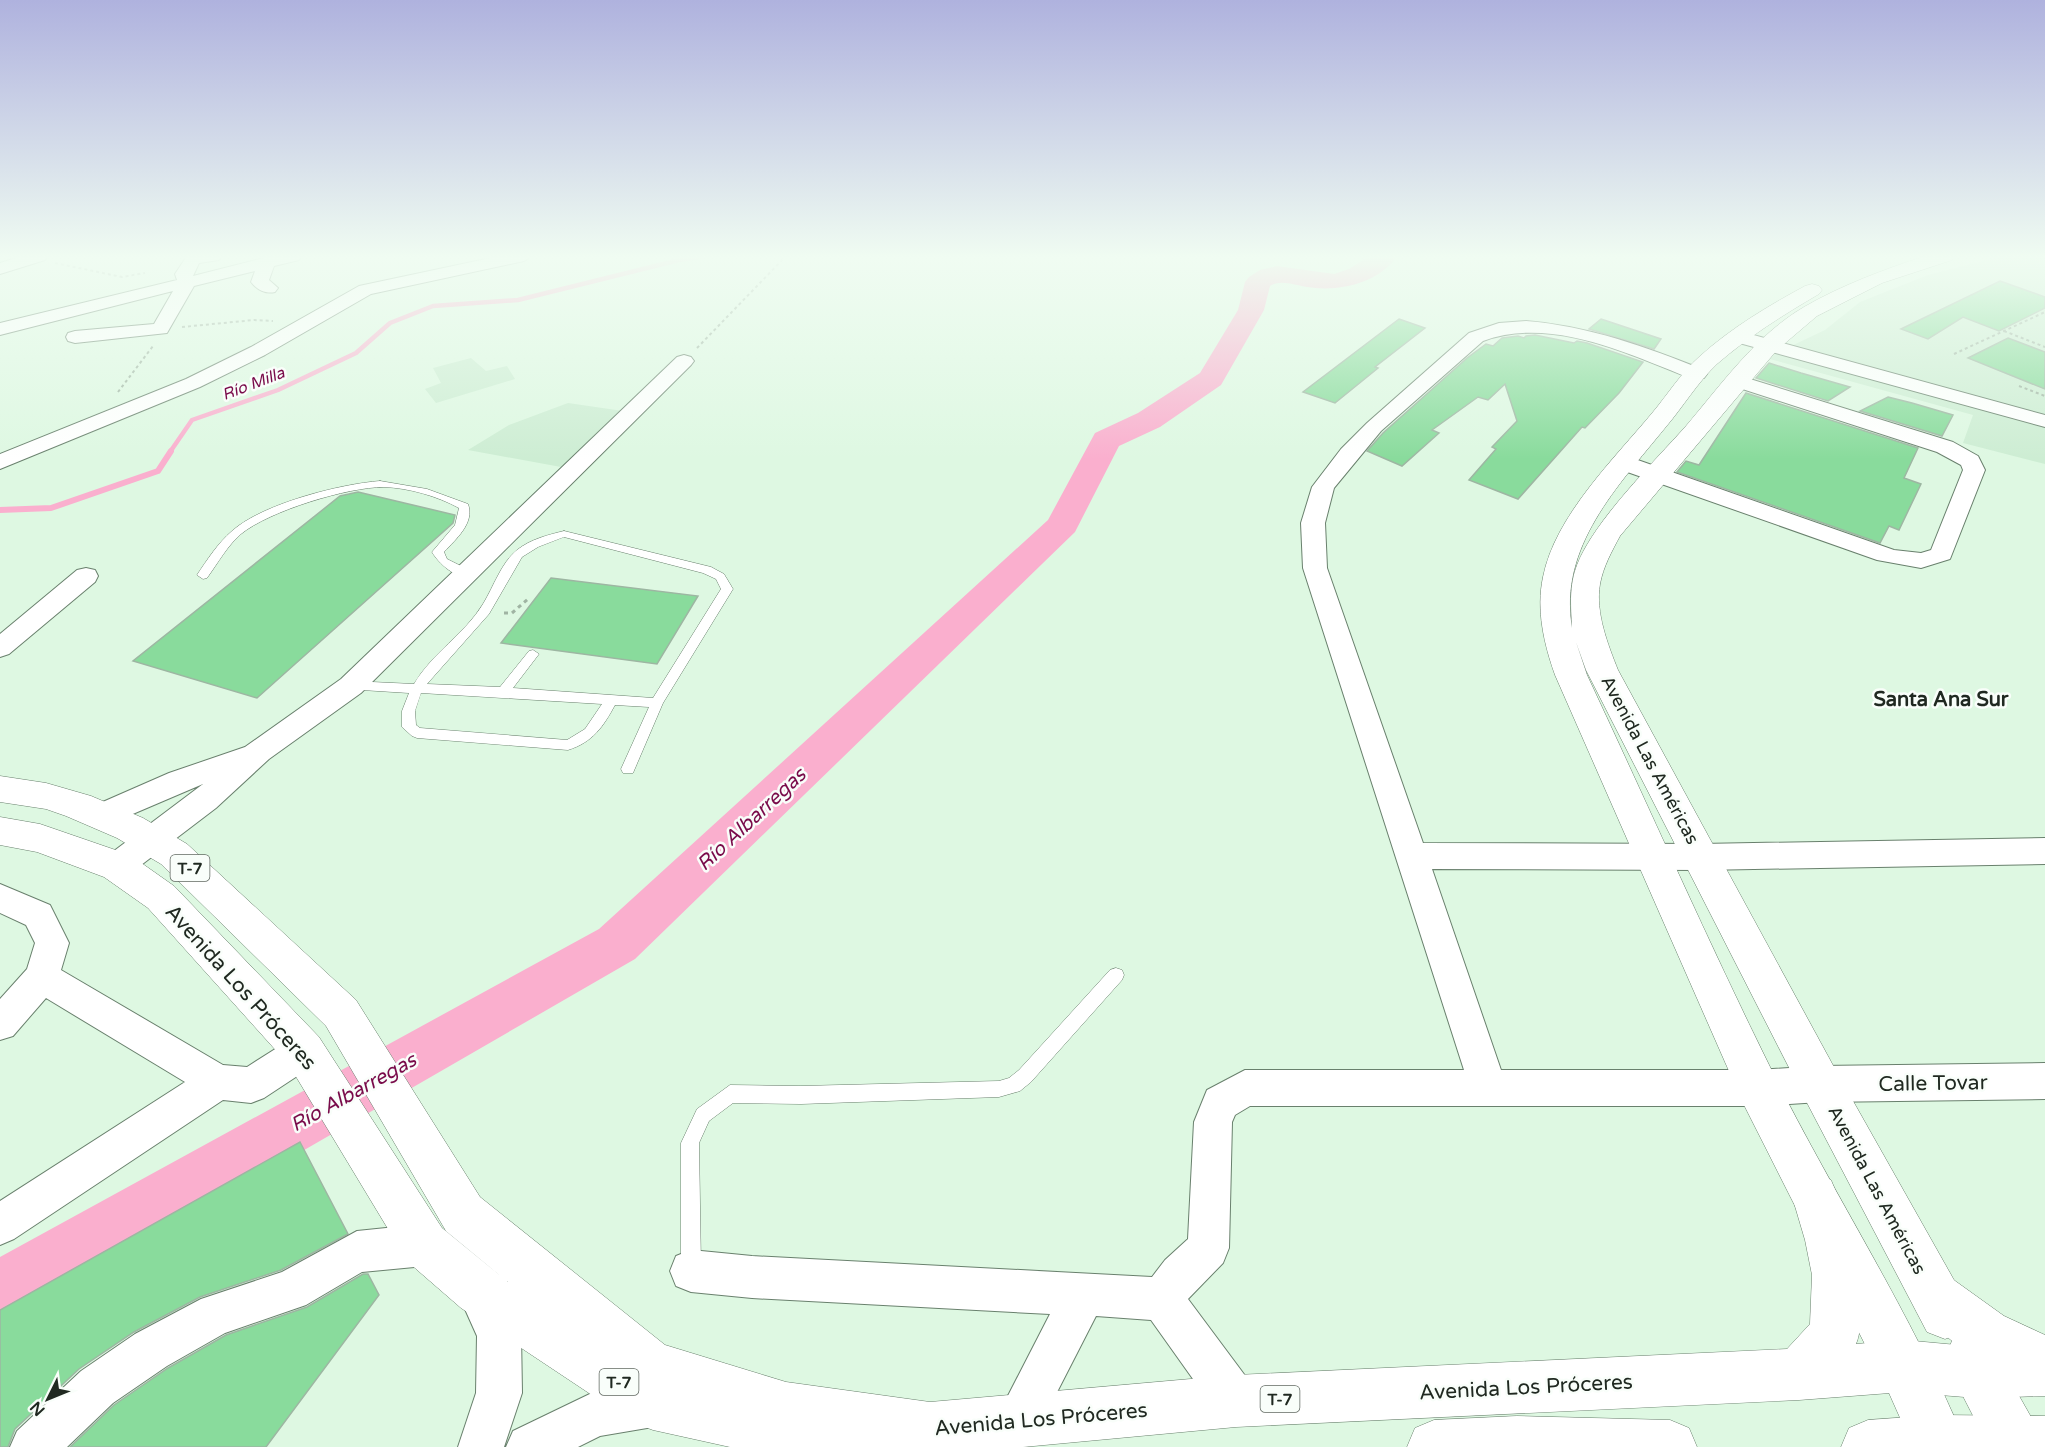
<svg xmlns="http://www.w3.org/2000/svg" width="2045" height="1447" viewBox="0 0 2045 1447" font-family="'Varela Round',sans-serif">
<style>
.built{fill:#cdedd3}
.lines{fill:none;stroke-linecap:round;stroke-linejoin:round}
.stream-far1{stroke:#faafce;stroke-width:4.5}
.stream{stroke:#faafce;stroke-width:6}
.river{fill:#faafce;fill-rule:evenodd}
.building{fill:#89db9c;stroke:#9db6a2;stroke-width:1.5}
.service-casing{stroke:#69806d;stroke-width:1}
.minor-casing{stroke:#69806d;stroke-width:2}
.tertiary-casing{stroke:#69806d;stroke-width:1}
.trunk-casing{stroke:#69806d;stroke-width:1}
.path-far1{stroke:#a0b4a3;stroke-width:2;stroke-dasharray:3 3;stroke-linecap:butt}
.path{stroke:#a0b4a3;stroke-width:3;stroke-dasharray:4 4;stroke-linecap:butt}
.service{fill:#fff;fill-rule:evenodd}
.minor{fill:#fff;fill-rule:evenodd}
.tertiary{fill:#fff;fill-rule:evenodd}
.trunk{fill:#fff;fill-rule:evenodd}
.labels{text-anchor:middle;stroke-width:5;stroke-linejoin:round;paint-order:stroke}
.far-water-label{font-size:16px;font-style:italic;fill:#790b4a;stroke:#f9fefa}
.shield{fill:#f9fefa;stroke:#616962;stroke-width:1.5}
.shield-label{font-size:16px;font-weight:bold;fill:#202921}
.street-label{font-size:18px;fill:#202921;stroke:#f9fefa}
.neighbourhood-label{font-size:20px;font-weight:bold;fill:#202921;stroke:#f9fefa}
.water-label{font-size:20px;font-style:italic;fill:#790b4a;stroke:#f9fefa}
.near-street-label{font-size:21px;fill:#202921;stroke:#f9fefa}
</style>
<rect width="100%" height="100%" fill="#def8e2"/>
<!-- built -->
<path class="built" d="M 2003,256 L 2045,256 L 2045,464 L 1963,443 L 1973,415 L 1766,358 L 1825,330 L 1860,302 L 1928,275 Z
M 471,358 L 486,371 L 507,366 L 515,379 L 436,403 L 425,389 L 441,383 L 433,368 Z
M 568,403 L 623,411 L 561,467 L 468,450 L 509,425 Z"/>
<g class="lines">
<!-- stream-far1 -->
<path class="stream-far1" d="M 170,452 L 192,420 L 278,390 L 356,353 L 390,323 L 433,306 L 518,300 L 679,260 L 705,256"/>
<!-- stream -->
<path class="stream" d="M 0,510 L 51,508 L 158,471 L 171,451"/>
<!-- river -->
<path class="river" d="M 1369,256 L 1397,256 C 1378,284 1338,292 1307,287 C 1295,285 1280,279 1270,286 L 1264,310 L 1221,385 L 1160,427 L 1119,446 L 1075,532 L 635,959 L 22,1313 L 0,1322 L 0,1257 L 599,929 L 1048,520 L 1095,433 L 1138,413 L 1200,373 L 1238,310 L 1245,282 L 1249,277 L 1260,270 L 1277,266 L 1334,274 L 1349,269 Z"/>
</g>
<!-- building -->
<path class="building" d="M 2000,281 L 2045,297 L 2045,308 L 1999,331 L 1963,317 L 1928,339 L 1901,329 Z
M 1399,319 L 1425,328 L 1375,367 L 1378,368 L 1335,403 L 1303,392 Z
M 1601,319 L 1661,339 L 1654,349 L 1589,329 Z
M 1535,335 L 1574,343 L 1577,341 L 1587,343 L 1643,362 L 1619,393 L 1585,428 L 1582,427 L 1518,499 L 1469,480 L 1496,449 L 1492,447 L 1517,421 L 1505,384 L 1488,400 L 1478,397 L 1432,430 L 1439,433 L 1402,466 L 1367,451 L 1383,433 L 1467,358 L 1486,344 L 1493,346 L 1502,338 L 1518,336 L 1524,338 L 1526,336 Z
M 2008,338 L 2045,352 L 2045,389 L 1968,358 Z
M 1769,363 L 1801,373 L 1850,387 L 1828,401 L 1756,378 Z
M 1746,393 L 1918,448 L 1904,478 L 1921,484 L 1899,530 L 1889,526 L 1880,543 L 1677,472 L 1686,461 L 1699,465 Z
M 1888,397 L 1912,403 L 1953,415 L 1942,436 L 1860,411 Z
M 358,492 L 455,515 L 453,523 L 257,698 L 133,661 L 340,496 Z
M 551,578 L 698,596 L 657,664 L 501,643 Z
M 300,1142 L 348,1234 L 281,1270 L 200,1297 L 134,1332 L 79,1369 L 15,1429 L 8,1447 L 0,1447 L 0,1310 Z
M 363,1274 L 368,1274 L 379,1295 L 266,1447 L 70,1447 L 114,1405 L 168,1368 L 226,1335 L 307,1307 Z"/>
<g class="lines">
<!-- service casing -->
<g class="service-casing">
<path id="service" d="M 380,481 L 427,489 L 468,504 C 475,523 456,539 444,552 L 447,559 L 471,571 L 473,574 L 471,577 C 456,579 439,564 432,552 L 455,525 L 459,508 C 437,496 409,488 384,487 C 348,487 269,511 241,534 C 227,546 218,563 207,578 L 203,579 L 197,575 C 207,560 218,543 232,531 C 262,504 340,484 380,481 Z
M 564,531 L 711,567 L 724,574 L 733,589 L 663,703 L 633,773 L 623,773 L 621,769 L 649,707 L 615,705 C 603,727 593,742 568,750 L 417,738 L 412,736 L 402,727 L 402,711 L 409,693 L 346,689 L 344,686 L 351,681 L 414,684 C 432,653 465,634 483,604 C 494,586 501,563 517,550 C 531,539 548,535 564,531 ZM 564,537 L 703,573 L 716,579 L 721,589 L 653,698 L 513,688 L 539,654 L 533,650 L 529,651 L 500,687 L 427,684 L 489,614 L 522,557 L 538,547 ZM 421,693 L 602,704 L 585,729 L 567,740 L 420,728 L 416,725 L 415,711 Z
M 1116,968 L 1122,970 L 1124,975 L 1122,980 L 1031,1082 L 1020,1091 L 999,1097 L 801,1104 L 733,1103 L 709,1121 L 699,1143 L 701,1268 L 698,1275 L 691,1278 L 684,1275 L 681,1268 L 681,1143 L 697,1109 L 730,1085 L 801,1086 L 999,1081 L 1009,1078 L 1019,1070 L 1110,970 Z"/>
</g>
<!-- minor casing -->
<g class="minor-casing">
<path id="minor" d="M 22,256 L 47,256 L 45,260 L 0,274 L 0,263 Z
M 187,256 L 221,256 L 219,260 L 199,263 L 193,276 L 272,256 L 301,256 L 299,260 L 274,266 L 269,280 L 278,288 L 275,292 C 266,294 257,290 251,282 L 255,271 L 194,286 L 167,333 L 75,343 L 68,341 L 66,337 L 68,333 L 75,331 L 154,324 L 173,291 L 0,335 L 0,323 L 177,280 L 175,274 Z
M 500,256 L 532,256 L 524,261 L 371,294 L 265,355 L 200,387 L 0,469 L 0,454 L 186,379 L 251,347 L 359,286 Z
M 1526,321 C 1589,326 1646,347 1704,370 L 1707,374 L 1704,378 L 1690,378 C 1626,353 1551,316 1483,341 L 1381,431 L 1334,488 L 1325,523 L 1327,568 L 1423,843 L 1701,844 L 2045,838 L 2045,864 L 1701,870 L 1432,869 L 1501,1070 L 1758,1070 L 1820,1066 L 2045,1063 L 2045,1099 L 1820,1102 L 1758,1106 L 1250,1106 L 1235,1115 L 1232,1122 L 1229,1248 L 1223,1263 L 1188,1299 L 1252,1385 L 1259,1401 L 1252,1417 L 1236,1424 L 1220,1417 L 1151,1320 L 1096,1316 L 1033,1439 L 1017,1446 L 1001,1439 L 994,1423 L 1050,1314 L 752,1298 L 691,1292 L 676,1286 L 670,1271 L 676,1256 L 691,1250 L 752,1256 L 1152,1277 L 1165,1260 L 1188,1239 L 1194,1122 L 1207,1090 L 1245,1070 L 1464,1070 L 1303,568 L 1301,523 L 1312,487 L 1341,449 L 1367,423 L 1469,333 L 1499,323 Z
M 1739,331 L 2045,415 L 2045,427 L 1732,341 L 1730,337 L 1732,333 Z
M 684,355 L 691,357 L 694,361 L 691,365 L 361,693 L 269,759 L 216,808 L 128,875 L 117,879 L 106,875 L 101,866 L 106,857 L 203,784 L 100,828 L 89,824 L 85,816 L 89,808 L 169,773 L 245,747 L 341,679 L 677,357 Z
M 1737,375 L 1953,442 L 1978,456 L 1985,470 L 1950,559 L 1921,568 L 1877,560 L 1616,468 L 1613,463 L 1616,458 L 1624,456 L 1632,458 L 1894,550 L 1921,553 L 1931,550 L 1963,470 L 1961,465 L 1937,452 L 1730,385 L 1727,381 L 1730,377 Z
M 86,568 L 95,570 L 98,576 L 95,582 L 9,654 L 0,657 L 0,634 L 77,570 Z
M 0,884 L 50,905 L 69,943 L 61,970 L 223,1065 L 247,1067 L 291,1039 L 304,1034 L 317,1039 L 322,1051 L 317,1063 L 264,1098 L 251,1103 L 223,1100 L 14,1239 L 0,1245 L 0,1201 L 185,1082 L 46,998 L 13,1036 L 0,1040 L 0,999 L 27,969 L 35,943 L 26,925 L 0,913 Z
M 425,1224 L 440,1230 L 446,1245 L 440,1260 L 425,1266 L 362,1272 L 306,1305 L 225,1333 L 167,1366 L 113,1403 L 67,1447 L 10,1447 L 17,1431 L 81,1371 L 135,1334 L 201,1299 L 282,1272 L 357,1231 Z
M 481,1277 L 496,1283 L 521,1334 L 522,1393 L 504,1447 L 458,1447 L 476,1393 L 477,1336 L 460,1298 L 466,1283 Z
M 653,1381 L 669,1388 L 676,1404 L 669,1420 L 653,1427 L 600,1436 L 578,1447 L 506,1447 L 513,1431 L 596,1391 Z"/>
</g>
<!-- tertiary casing -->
<g class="tertiary-casing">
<path id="tertiary" d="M 1925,256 L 1955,256 L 1952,260 L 1882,283 L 1817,316 L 1777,350 L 1620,536 C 1612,551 1603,567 1600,584 C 1595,612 1608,645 1618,670 L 1835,1069 L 1963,1296 L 1970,1314 L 1963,1332 L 1945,1339 L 1927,1332 L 1805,1099 L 1586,670 L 1576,642 L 1587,675 C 1649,807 1708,942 1773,1073 C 1835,1197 1912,1314 1965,1442 L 1963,1447 L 1913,1447 L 1885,1384 L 1743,1103 L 1555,675 C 1544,644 1536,610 1543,577 C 1555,516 1614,459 1653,412 C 1668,394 1681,373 1699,357 C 1731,328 1768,306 1805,286 L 1812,284 L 1819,286 L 1822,290 L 1819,294 C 1783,315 1748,337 1717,364 C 1697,383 1683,407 1665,428 C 1618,486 1558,547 1572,628 C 1571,606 1569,586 1577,565 C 1594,521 1653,463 1686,426 C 1721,385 1756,335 1804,307 C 1842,285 1883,270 1925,256 Z
M 1970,1333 L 1988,1341 L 2035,1424 L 2043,1443 L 2041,1447 L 1989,1447 L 1944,1359 L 1952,1341 Z"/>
</g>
<!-- trunk casing -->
<g class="trunk-casing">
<path id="trunk" d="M 0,776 L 46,783 L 91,796 L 143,818 L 187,844 L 356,1000 L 480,1197 L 665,1345 L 786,1382 L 930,1402 L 1236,1375 L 1787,1349 L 1810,1324 L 1812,1275 L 1805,1240 L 1792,1196 L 1799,1180 L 1815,1173 L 1831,1180 C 1849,1222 1860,1261 1860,1307 C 1860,1320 1861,1332 1856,1344 L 1903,1340 L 1957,1345 L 1917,1312 L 1909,1295 L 1917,1278 L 1934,1270 L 1951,1278 L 2004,1316 L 2045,1335 L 2045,1396 L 1977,1398 L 1903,1392 L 1799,1400 L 1236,1427 L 1023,1447 L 730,1447 L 653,1430 L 634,1423 L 461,1308 L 408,1262 L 289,1065 L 148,908 L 104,877 L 37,852 L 0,845 L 0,817 L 40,824 L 130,855 L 174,886 L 319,1037 L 442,1228 L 508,1282 L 446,1231 L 326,1026 L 161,864 L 117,838 L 66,816 L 46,809 L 0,802 Z
M 1938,1415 L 2045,1416 L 2045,1447 L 1841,1447 L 1849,1428 L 1868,1420 Z
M 1517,1416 L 1670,1420 L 1689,1428 L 1697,1447 L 1407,1447 L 1415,1428 L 1434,1420 Z"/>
</g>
<!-- path-far1 -->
<path class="path-far1" d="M 55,263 L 122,277 L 145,273
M 182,327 L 254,320 L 273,321
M 2004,331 L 2045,347
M 697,348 L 786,256
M 1954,354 L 2045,312
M 2019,386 L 2045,396
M 118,392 L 153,346"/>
<!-- path -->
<path class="path" d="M 504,613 L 512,613 L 528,599"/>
<!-- service -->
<use href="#service" class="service"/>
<!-- minor -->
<use href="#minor" class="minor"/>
<!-- tertiary -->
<use href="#tertiary" class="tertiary"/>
<!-- trunk -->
<use href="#trunk" class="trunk"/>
</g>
<!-- sky -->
<linearGradient id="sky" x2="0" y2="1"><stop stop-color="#afb2de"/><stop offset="0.56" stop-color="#f0fcf2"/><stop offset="1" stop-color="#f0fcf2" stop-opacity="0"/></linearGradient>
<rect width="2045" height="459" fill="url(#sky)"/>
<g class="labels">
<!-- far-water labels -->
<g class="far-water-label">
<text transform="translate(253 383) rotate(-21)" y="6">Río Milla</text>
</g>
<!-- shield labels -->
<g class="shield">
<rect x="170.5" y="855" width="39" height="26" rx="4.5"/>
<rect x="599.5" y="1369" width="39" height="26" rx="4.5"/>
<rect x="1260.5" y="1386" width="39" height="26" rx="4.5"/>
</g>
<g class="shield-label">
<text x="190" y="874">T-7</text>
<text x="619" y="1388">T-7</text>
<text x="1280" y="1405">T-7</text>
</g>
<!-- street labels -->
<g class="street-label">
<text transform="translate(1650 760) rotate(62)" y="6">Avenida Las Américas</text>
<text transform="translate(1877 1190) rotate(62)" y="6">Avenida Las Américas</text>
</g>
<!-- neighbourhood labels -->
<g class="neighbourhood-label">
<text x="1941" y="706">Santa Ana Sur</text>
</g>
<!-- water labels -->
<g class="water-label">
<text transform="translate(751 819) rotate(-43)" y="7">Río Albarregas</text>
<text transform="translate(353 1092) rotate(-29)" y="7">Río Albarregas</text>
</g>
<!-- near-street labels -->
<g class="near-street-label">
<text transform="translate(241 987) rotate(48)" y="7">Avenida Los Próceres</text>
<text transform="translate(1933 1083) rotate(-1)" y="7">Calle Tovar</text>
<text transform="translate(1526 1387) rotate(-3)" y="7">Avenida Los Próceres</text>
<text transform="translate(1041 1419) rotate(-5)" y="7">Avenida Los Próceres</text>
</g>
</g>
<!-- north arrow -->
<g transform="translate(48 1399) rotate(227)" stroke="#f9fefa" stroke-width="4.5" paint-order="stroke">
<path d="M0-4.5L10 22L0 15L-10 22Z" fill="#202921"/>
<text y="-9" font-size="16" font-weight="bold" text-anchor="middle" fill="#202921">N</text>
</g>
</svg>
